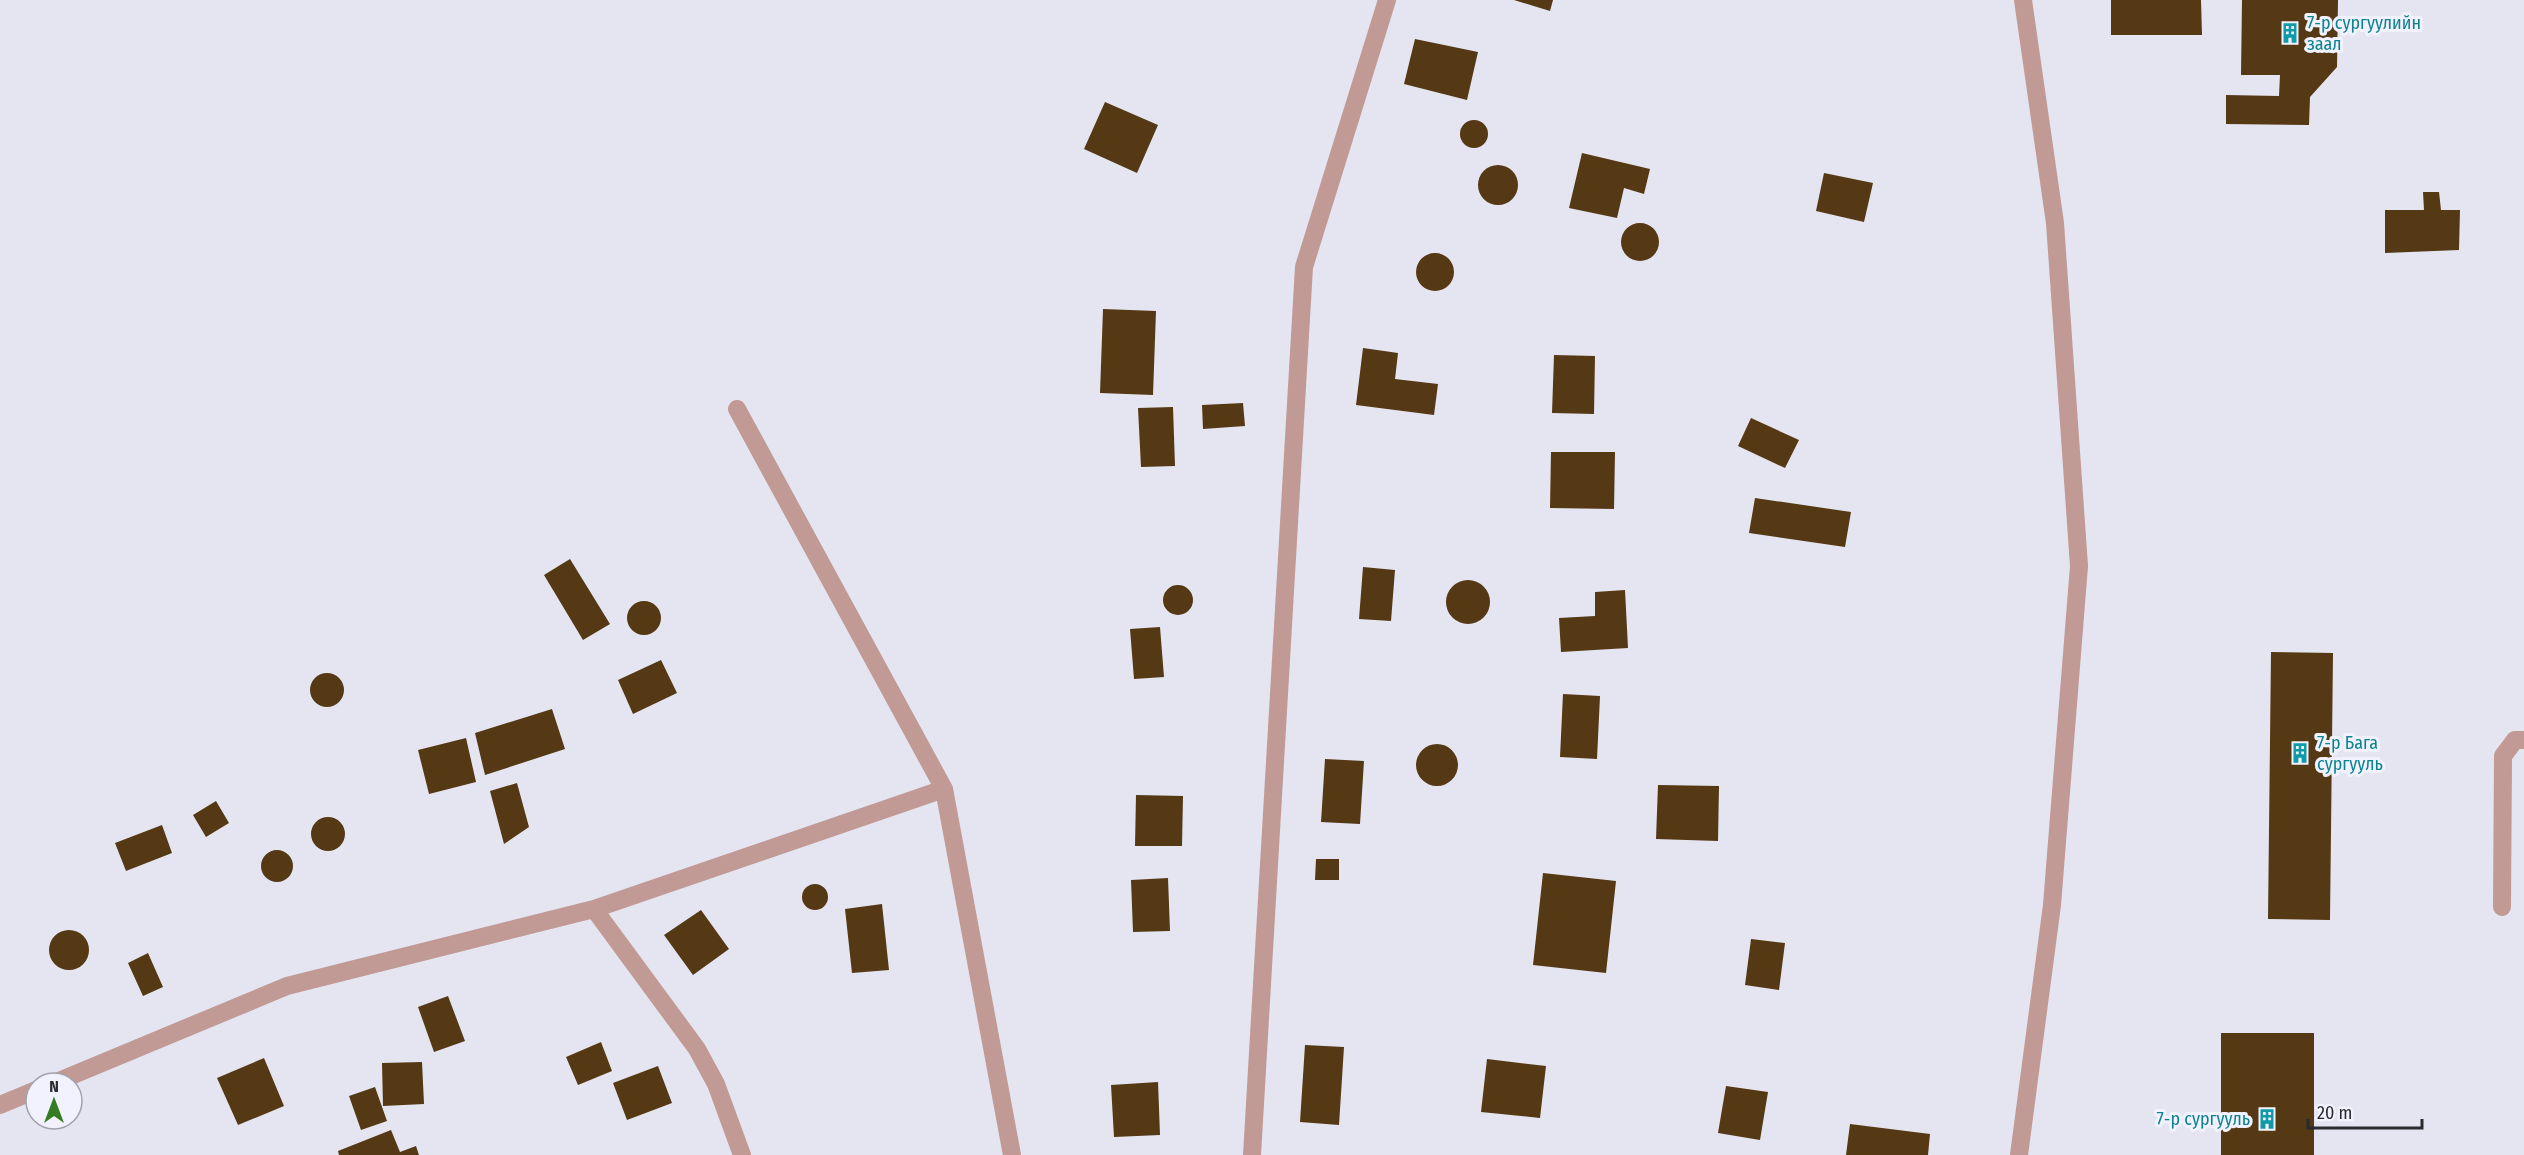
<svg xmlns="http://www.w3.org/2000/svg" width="2524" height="1155" viewBox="0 0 2524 1155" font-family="'Fira Sans Condensed',sans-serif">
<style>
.building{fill:#553814}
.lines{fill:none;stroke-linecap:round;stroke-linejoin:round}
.minor{stroke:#c19995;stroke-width:18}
.labels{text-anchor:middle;stroke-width:6;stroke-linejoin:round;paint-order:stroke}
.culture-label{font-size:18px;fill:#0d838f;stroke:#f1f2fe;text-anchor:start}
</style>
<rect width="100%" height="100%" fill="#e4e5f0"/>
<!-- building -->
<path class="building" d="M 1514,0 L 1553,0 L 1550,11 Z
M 2111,0 L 2201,0 L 2202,35 L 2111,35 Z
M 2242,0 L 2338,0 L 2337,67 L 2310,97 L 2309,125 L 2226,124 L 2226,95 L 2279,96 L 2280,75 L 2241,75 Z
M 1415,39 L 1478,52 L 1467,100 L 1404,84 Z
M 1105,102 L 1158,125 L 1137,173 L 1084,149 Z
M1460 134a14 14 0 1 1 28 0a14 14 0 1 1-28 0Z
M 1582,153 L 1650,169 L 1644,194 L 1624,188 L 1617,218 L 1569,208 Z
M1478 185a20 20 0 1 1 40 0a20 20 0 1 1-40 0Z
M 1824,173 L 1873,183 L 1864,222 L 1816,211 Z
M 2423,192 L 2439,192 L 2441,210 L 2460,210 L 2459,250 L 2385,253 L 2385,210 L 2424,210 Z
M1621 242a19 19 0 1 1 38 0a19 19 0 1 1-38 0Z
M1416 272a19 19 0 1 1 38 0a19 19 0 1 1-38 0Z
M 1103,309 L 1156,311 L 1153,395 L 1100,393 Z
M 1363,348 L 1398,353 L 1395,379 L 1438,384 L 1434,415 L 1356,405 Z
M 1554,355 L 1595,356 L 1594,414 L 1552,413 Z
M 1243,403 L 1245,426 L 1203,429 L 1202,405 Z
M 1173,407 L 1175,466 L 1141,467 L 1138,408 Z
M 1751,418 L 1799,440 L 1785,468 L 1738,446 Z
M 1551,452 L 1615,452 L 1614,509 L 1550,508 Z
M 1755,498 L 1851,512 L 1845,547 L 1749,533 Z
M 570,559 L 610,624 L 583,640 L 544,575 Z
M 1363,567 L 1395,570 L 1391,621 L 1359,619 Z
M1446 602a22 22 0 1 1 44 0a22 22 0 1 1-44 0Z
M1163 600a15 15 0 1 1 30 0a15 15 0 1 1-30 0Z
M 1625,590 L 1628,648 L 1561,652 L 1559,618 L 1595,616 L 1595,592 Z
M627 618a17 17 0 1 1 34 0a17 17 0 1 1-34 0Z
M 1160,627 L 1164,677 L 1134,679 L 1130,629 Z
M 2271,652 L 2333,653 L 2330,920 L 2268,919 Z
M 661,660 L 677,693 L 633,714 L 618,680 Z
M310 690a17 17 0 1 1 34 0a17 17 0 1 1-34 0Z
M 1563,694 L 1600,696 L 1597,759 L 1560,757 Z
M 552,709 L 565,749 L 485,775 L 475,733 Z
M 466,738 L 476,782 L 429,794 L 418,750 Z
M1416 765a21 21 0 1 1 42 0a21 21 0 1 1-42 0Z
M 1325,759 L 1364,761 L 1360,824 L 1321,822 Z
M 517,783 L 529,827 L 504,844 L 490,791 Z
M 1658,785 L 1719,786 L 1718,841 L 1656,839 Z
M 1136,795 L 1183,796 L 1182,846 L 1135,846 Z
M 216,801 L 229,823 L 206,837 L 193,815 Z
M311 834a17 17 0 1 1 34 0a17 17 0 1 1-34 0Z
M 162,825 L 172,853 L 126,871 L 115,843 Z
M261 866a16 16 0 1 1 32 0a16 16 0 1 1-32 0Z
M 1316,859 L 1339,859 L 1339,880 L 1315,880 Z
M 1543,873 L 1616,881 L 1606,973 L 1533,965 Z
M 1168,878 L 1170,931 L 1133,932 L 1131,880 Z
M802 897a13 13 0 1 1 26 0a13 13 0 1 1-26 0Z
M 882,904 L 889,970 L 852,973 L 845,909 Z
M 701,910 L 729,949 L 693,975 L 664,935 Z
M49 950a20 20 0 1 1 40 0a20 20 0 1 1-40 0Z
M 1751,939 L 1785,943 L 1779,990 L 1745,985 Z
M 148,953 L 163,987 L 143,996 L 128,963 Z
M 448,996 L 465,1041 L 434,1052 L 418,1007 Z
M 2221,1033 L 2314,1033 L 2314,1155 L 2221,1155 Z
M 601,1042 L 612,1071 L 578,1085 L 566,1057 Z
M 1305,1045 L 1344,1047 L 1339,1125 L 1300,1122 Z
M 264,1058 L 284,1106 L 238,1125 L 217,1078 Z
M 1487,1059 L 1546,1066 L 1540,1118 L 1481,1112 Z
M 422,1062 L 424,1104 L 383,1106 L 382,1063 Z
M 658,1066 L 672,1103 L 627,1120 L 613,1083 Z
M 1158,1082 L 1160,1135 L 1114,1137 L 1111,1085 Z
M 1726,1086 L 1768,1092 L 1760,1140 L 1718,1133 Z
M 375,1087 L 387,1121 L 361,1130 L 349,1096 Z
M 1850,1124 L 1930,1134 L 1928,1155 L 1846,1155 Z
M 391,1130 L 400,1152 L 416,1146 L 419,1155 L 339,1155 L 338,1151 Z"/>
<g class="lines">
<!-- minor -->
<path class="minor" d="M 737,409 L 944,789 L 1012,1155
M 2502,907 L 2503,756 L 2515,740 L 2524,740
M 594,909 L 697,1049 L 716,1084 L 742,1155
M 54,1083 L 287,986 L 594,909 L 944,789
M 0,1105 L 36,1090
M 1252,1155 L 1304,267 L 1387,0
M 2019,1155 L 2052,905 L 2079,566 L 2055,223 L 2023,0"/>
</g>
<!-- icons -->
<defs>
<g id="building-bare" transform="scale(1.62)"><path d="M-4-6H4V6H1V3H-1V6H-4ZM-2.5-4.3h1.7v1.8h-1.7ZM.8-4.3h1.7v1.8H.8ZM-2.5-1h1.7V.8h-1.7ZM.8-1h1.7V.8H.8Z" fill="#0f9aa8" stroke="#f1f2fe" stroke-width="2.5" paint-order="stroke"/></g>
</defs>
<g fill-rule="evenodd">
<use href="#building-bare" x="2290" y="33"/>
<use href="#building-bare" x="2300" y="753"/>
<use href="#building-bare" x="2267" y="1119"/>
</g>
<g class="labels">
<!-- culture labels -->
<g class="culture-label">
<text x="2307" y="29">7-р сургуулийн<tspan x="2307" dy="21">заал</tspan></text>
<text x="2317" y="749">7-р Бага<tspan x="2317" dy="21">сургууль</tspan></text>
<text x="2250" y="1125" text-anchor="end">7-р сургууль</text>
</g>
</g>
<!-- north arrow -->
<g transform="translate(54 1101)"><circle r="28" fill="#f1f2fe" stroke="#a1a2ab" stroke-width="1.5"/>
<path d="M0-4.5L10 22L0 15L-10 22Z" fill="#347c21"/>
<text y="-9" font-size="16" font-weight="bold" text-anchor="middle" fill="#2a2a2f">N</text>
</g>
<!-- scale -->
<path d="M2308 1119v9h114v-9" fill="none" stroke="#2a2a2f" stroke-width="3"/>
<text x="2317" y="1119" font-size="18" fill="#2a2a2f" stroke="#f1f2fe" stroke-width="4.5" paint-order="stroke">20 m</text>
</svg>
